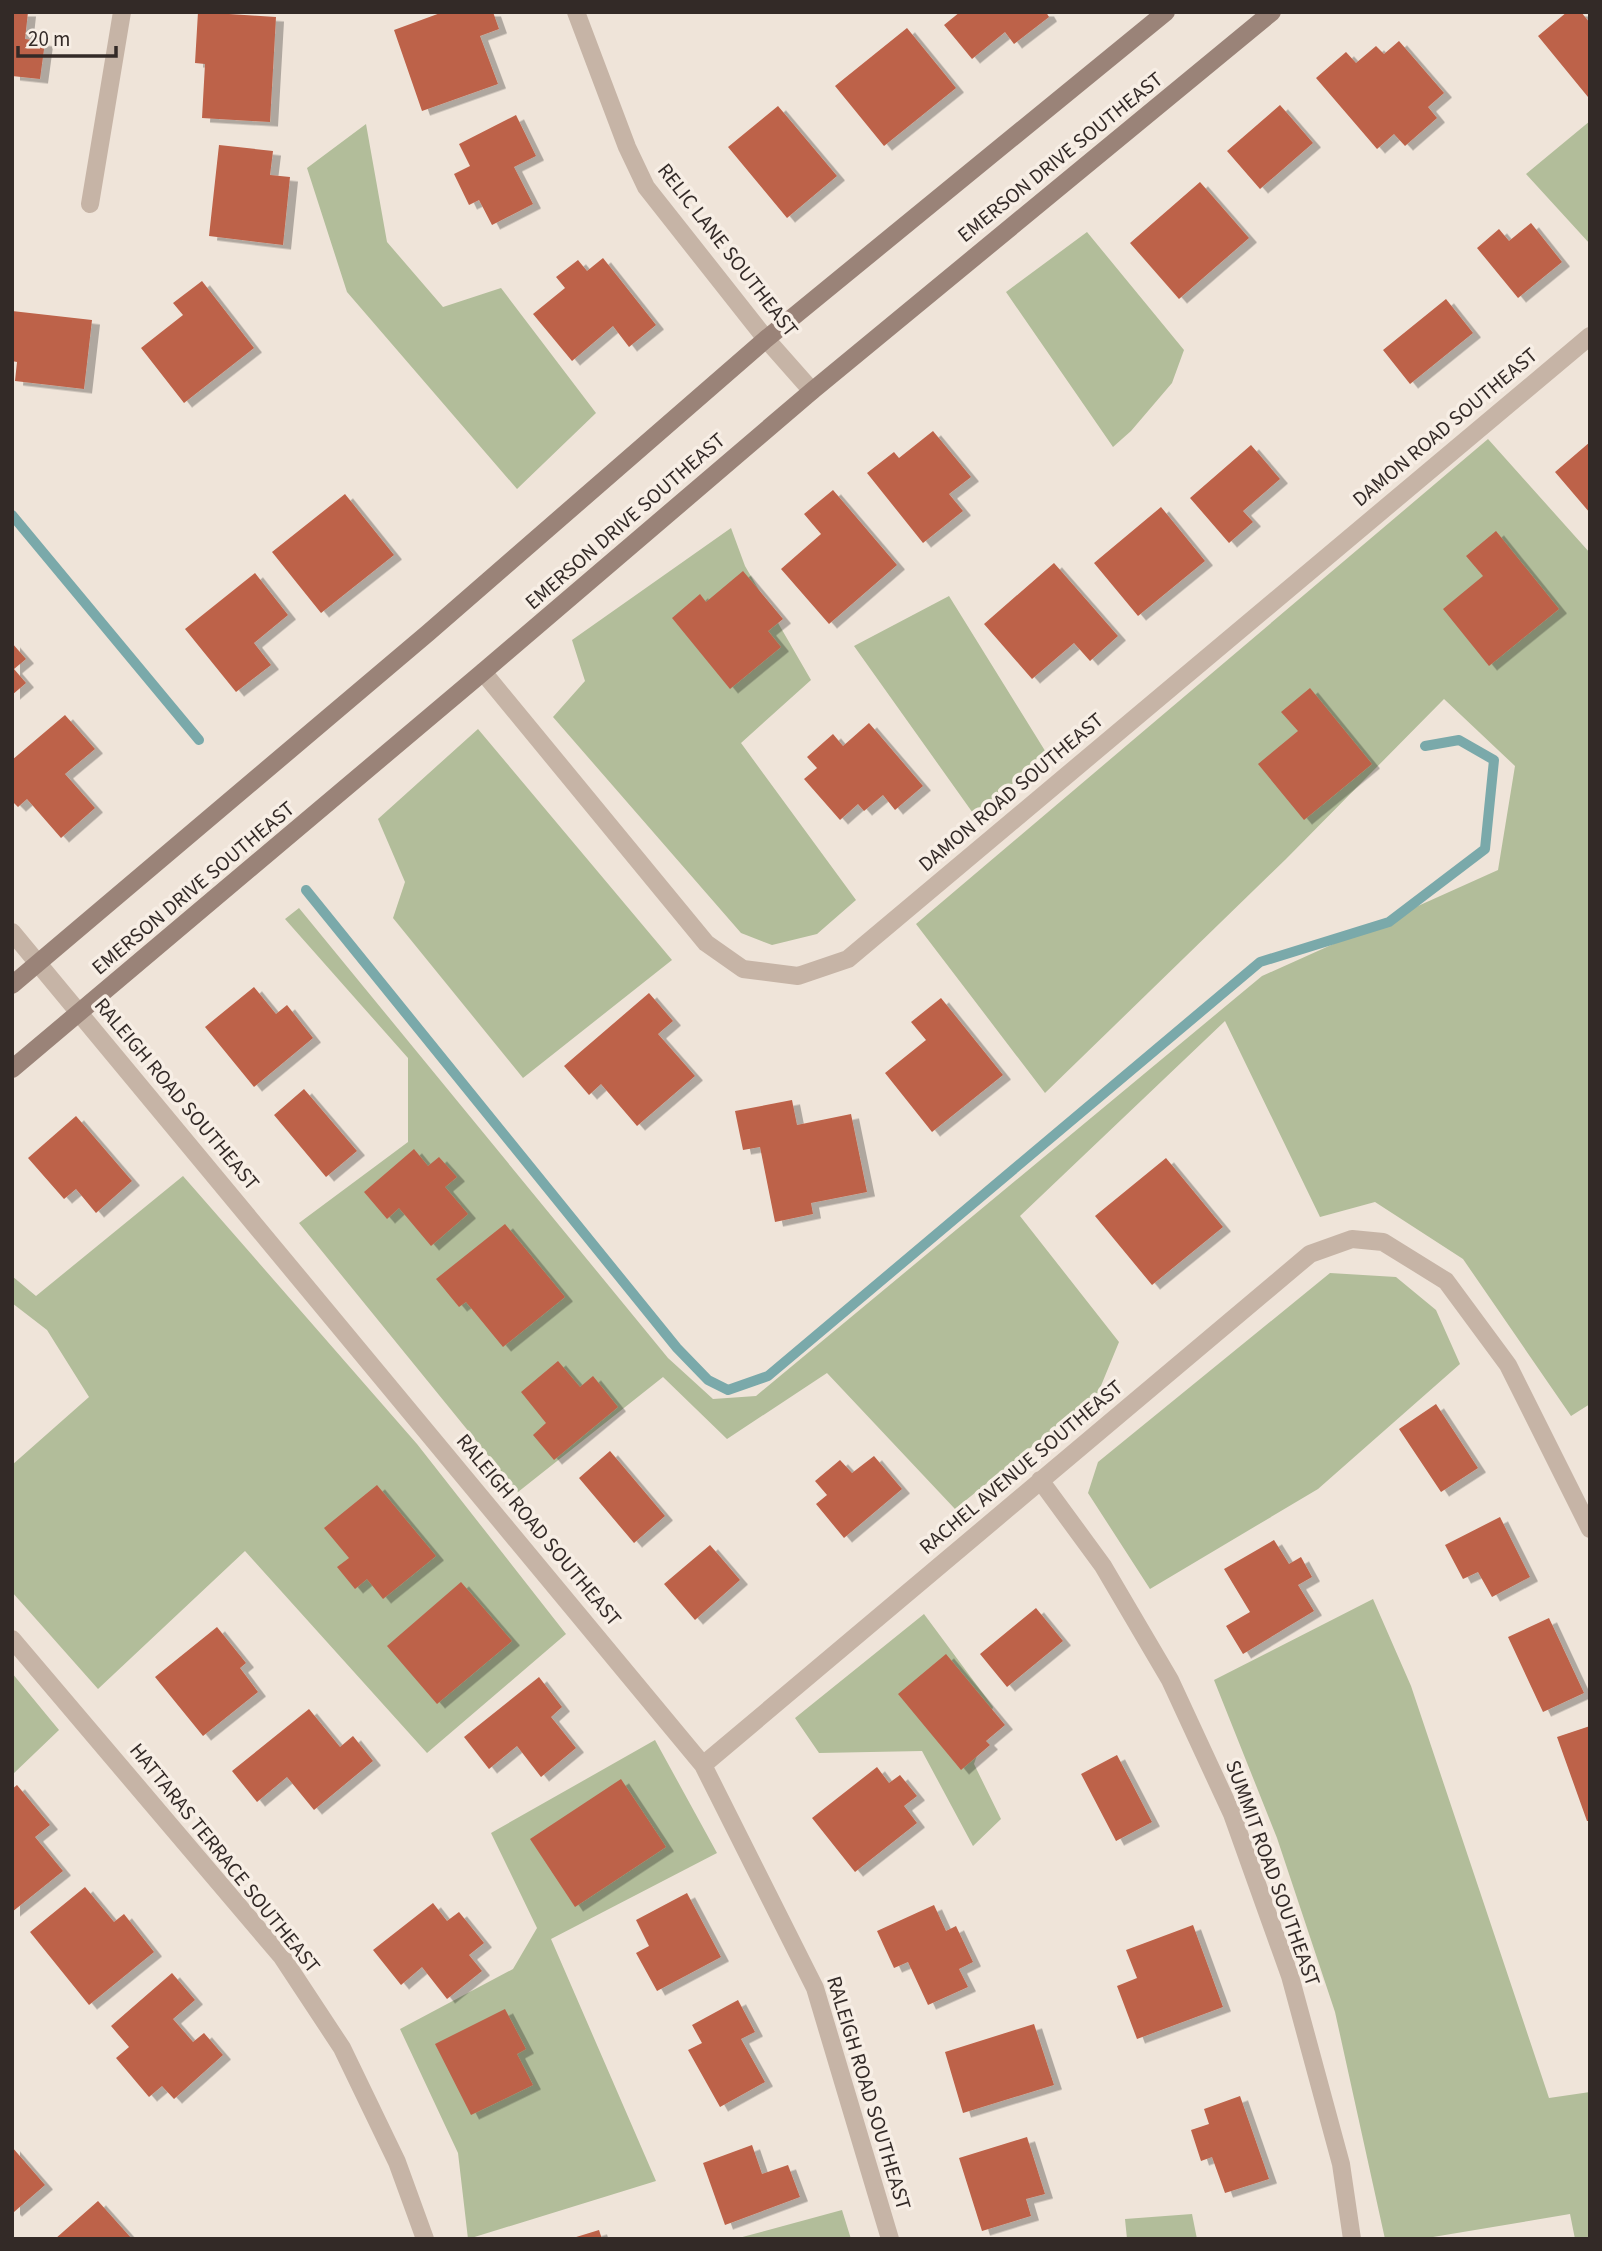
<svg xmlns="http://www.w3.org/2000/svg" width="1602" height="2251" viewBox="0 0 1602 2251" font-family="'Source Sans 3',sans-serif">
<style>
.green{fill:#b2bd9a}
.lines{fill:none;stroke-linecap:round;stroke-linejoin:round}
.stream{stroke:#7aa9aa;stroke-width:10}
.building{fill:#bd6249;filter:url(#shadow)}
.street{stroke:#c6b4a6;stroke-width:18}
.secondary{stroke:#9a8378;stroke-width:18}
.labels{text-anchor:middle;stroke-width:7;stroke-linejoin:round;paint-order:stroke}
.street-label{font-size:21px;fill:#332a27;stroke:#f7eee5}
</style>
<defs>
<filter id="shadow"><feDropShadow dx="8" dy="4.5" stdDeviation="0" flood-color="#0004"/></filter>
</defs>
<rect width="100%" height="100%" fill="#efe4d9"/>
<!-- green -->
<path class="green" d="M 1590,121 L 1590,244 L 1526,174 Z
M 366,124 L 387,242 L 443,307 L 501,288 L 596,413 L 517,489 L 347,292 L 307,168 Z
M 1087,232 L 1184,350 L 1172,383 L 1131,431 L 1113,447 L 1006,292 Z
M 1488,439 L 1590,553 L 1590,1404 L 1571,1416 L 1463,1259 L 1375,1202 L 1320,1217 L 1225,1021 L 1020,1216 L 1119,1342 L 1098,1393 L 955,1509 L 827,1373 L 727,1439 L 663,1377 L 518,1492 L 299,1223 L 408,1142 L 408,1058 L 285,919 L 299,908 L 668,1358 L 713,1399 L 756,1396 L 1262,976 L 1498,870 L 1515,766 L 1444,699 L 1286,859 L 1045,1093 L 916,924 Z
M 731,528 L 745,566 L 811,680 L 741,743 L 856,900 L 817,934 L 772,945 L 741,933 L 553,717 L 585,681 L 572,640 Z
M 949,596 L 1047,754 L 975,816 L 854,646 Z
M 478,729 L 672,960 L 523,1078 L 393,918 L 405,882 L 378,819 Z
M 183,1176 L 417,1444 L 566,1634 L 427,1753 L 245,1551 L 98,1689 L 12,1592 L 12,1465 L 89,1397 L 47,1330 L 12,1303 L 12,1276 L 36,1296 Z
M 1330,1273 L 1396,1277 L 1436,1310 L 1460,1364 L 1318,1489 L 1150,1589 L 1088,1493 L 1098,1462 Z
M 1373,1599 L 1411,1686 L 1549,2098 L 1590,2092 L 1590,2239 L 1575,2239 L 1570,2214 L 1421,2239 L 1385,2239 L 1335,2012 L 1277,1838 L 1214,1680 Z
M 924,1614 L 993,1707 L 974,1764 L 1001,1819 L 973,1846 L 922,1751 L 819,1753 L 795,1718 Z
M 12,1673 L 59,1730 L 12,1775 Z
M 655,1740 L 717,1853 L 551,1939 L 656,2181 L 468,2239 L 458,2153 L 400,2029 L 513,1969 L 537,1928 L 491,1833 Z
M 842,2210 L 851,2239 L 735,2239 Z
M 1192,2214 L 1197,2239 L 1127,2239 L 1125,2219 Z"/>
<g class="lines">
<!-- stream -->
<path class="stream" d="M 12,515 L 199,740
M 306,890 L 677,1348 L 708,1380 L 728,1390 L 768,1376 L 1260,962 L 1389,922 L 1485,849 L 1494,760 L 1459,740 L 1425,746"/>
</g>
<!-- building -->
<path class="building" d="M 12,12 L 28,12 L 25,39 L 45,42 L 40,79 L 12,76 Z
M 198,12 L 276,17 L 270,122 L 202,118 L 205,64 L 195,63 Z
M 443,12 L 493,12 L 499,29 L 480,36 L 498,84 L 422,111 L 394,30 Z
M 960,12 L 1046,12 L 1049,17 L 1014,44 L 1005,32 L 972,59 L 944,25 Z
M 1567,12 L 1581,12 L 1590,23 L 1590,95 L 1588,97 L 1538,36 Z
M 907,28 L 956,88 L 884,146 L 835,86 Z
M 1399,41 L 1444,93 L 1428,107 L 1437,118 L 1405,146 L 1394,134 L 1377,149 L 1316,78 L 1346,52 L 1356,63 L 1376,46 L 1384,54 Z
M 1280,105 L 1313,143 L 1260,189 L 1227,151 Z
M 778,106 L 837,176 L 787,218 L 728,147 Z
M 516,115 L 536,156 L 514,167 L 533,204 L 492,225 L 479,200 L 469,205 L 454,174 L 470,166 L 459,144 Z
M 219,145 L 273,151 L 270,175 L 290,177 L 283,245 L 209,236 Z
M 1200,182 L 1249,238 L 1179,299 L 1130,243 Z
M 1531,223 L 1562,262 L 1518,298 L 1477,248 L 1499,229 L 1509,241 Z
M 603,258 L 656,325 L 629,347 L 613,326 L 572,361 L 533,314 L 565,288 L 556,277 L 578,260 L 587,271 Z
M 202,281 L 254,348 L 184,403 L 141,348 L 183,315 L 173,303 Z
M 1446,299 L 1473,333 L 1410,384 L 1383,350 Z
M 12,311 L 92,320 L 84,389 L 15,381 L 17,362 L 12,361 Z
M 933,431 L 971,477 L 949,494 L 963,511 L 923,543 L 867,473 L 894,452 L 899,458 Z
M 1590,442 L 1590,513 L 1555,472 Z
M 1251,445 L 1280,479 L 1243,511 L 1253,522 L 1229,543 L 1190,498 Z
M 833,490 L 897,565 L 829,624 L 781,569 L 821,534 L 804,514 Z
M 345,494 L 394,555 L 321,613 L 272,552 Z
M 1161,507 L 1205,561 L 1138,616 L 1094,563 Z
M 1496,531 L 1559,609 L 1489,666 L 1443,609 L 1483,576 L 1466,556 Z
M 1054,563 L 1118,636 L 1090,661 L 1074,643 L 1032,679 L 984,624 Z
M 743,571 L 783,619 L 768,631 L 781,647 L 730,689 L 672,618 L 700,594 L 706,602 Z
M 255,573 L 288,615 L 254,643 L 271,665 L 236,692 L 185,629 Z
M 12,643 L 26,659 L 14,669 L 26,683 L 12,695 Z
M 1310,688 L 1372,764 L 1304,820 L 1258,764 L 1298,731 L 1281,712 Z
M 65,715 L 95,749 L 65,774 L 95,808 L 61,838 L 27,799 L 18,807 L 12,801 L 12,760 Z
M 869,723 L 923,786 L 895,810 L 883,795 L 864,811 L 858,804 L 840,820 L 804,779 L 817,768 L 807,757 L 833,734 L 843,746 Z
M 254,987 L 276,1014 L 287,1005 L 313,1038 L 254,1087 L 205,1027 Z
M 649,993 L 673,1021 L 658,1034 L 695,1076 L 637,1126 L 601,1084 L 589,1095 L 564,1066 Z
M 941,998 L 1003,1075 L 932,1132 L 885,1073 L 926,1040 L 911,1022 Z
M 304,1089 L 357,1151 L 326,1177 L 274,1115 Z
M 792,1100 L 797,1125 L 851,1114 L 867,1192 L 811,1203 L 813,1214 L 775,1222 L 760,1147 L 743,1150 L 735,1111 Z
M 76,1116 L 132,1181 L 96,1213 L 76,1189 L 64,1199 L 28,1158 Z
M 414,1149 L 428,1166 L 439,1157 L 457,1177 L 445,1187 L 468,1214 L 431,1246 L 399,1208 L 387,1219 L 364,1192 Z
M 1166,1158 L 1223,1227 L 1152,1285 L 1095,1216 Z
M 505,1224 L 565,1297 L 503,1347 L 466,1302 L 459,1307 L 436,1279 Z
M 558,1361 L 580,1387 L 593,1376 L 618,1407 L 554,1460 L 533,1435 L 546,1423 L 521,1392 Z
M 1436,1404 L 1478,1468 L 1441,1492 L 1399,1429 Z
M 610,1451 L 665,1516 L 634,1543 L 579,1478 Z
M 874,1456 L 902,1489 L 844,1538 L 816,1504 L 827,1495 L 815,1481 L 840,1460 L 852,1473 Z
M 377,1485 L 436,1556 L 383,1599 L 367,1579 L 355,1589 L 337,1567 L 349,1558 L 324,1528 Z
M 1500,1517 L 1530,1577 L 1492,1597 L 1478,1572 L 1463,1579 L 1445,1545 Z
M 1274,1540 L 1289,1564 L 1301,1557 L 1312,1577 L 1298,1585 L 1314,1611 L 1243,1654 L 1226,1626 L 1250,1612 L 1224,1569 Z
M 710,1545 L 740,1580 L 695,1620 L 664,1584 Z
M 461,1582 L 512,1641 L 437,1704 L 387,1646 Z
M 1036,1608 L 1063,1641 L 1007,1687 L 980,1654 Z
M 1549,1618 L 1584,1693 L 1543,1712 L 1508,1637 Z
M 217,1627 L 246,1663 L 240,1668 L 258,1692 L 203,1736 L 155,1677 Z
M 946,1654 L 1005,1725 L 986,1741 L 990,1745 L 961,1770 L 898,1694 Z
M 539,1677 L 562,1707 L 551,1717 L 576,1748 L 541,1777 L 517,1746 L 489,1769 L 464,1737 Z
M 309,1709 L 340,1747 L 353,1736 L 373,1761 L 314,1810 L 287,1777 L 257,1802 L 232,1771 Z
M 1590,1726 L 1590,1821 L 1587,1821 L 1557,1737 Z
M 1117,1755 L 1152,1822 L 1116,1841 L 1081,1774 Z
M 877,1767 L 889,1783 L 900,1775 L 917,1796 L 904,1806 L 917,1823 L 855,1872 L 812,1818 Z
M 621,1779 L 666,1847 L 575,1907 L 530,1839 Z
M 17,1785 L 50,1825 L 35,1837 L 63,1871 L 12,1912 L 12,1789 Z
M 85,1887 L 114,1922 L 124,1914 L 154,1952 L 89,2005 L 30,1932 Z
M 687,1893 L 721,1957 L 657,1991 L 636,1953 L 649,1946 L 636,1920 Z
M 433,1903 L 447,1921 L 459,1912 L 484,1943 L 469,1955 L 482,1971 L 447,1999 L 422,1967 L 401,1985 L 373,1950 Z
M 934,1905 L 946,1931 L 956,1926 L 973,1962 L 959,1969 L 968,1987 L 928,2005 L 908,1962 L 894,1968 L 877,1931 Z
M 1193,1925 L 1223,2007 L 1137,2039 L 1117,1986 L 1137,1978 L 1126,1950 Z
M 172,1973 L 195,2000 L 173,2019 L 193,2042 L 204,2033 L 223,2055 L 174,2099 L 162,2086 L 149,2097 L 116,2058 L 129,2047 L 111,2026 Z
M 738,2000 L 755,2032 L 741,2039 L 765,2082 L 720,2107 L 688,2050 L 702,2043 L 692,2025 Z
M 505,2009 L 526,2049 L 517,2054 L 533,2085 L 471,2115 L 435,2044 Z
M 1034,2024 L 1054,2085 L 963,2113 L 945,2052 Z
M 1240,2096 L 1269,2179 L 1225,2193 L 1212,2157 L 1201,2161 L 1191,2130 L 1209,2124 L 1204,2109 Z
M 1027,2137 L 1045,2194 L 1026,2199 L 1031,2216 L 982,2231 L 959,2158 Z
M 752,2145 L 762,2174 L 788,2165 L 800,2197 L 725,2225 L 703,2163 Z
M 12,2147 L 45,2185 L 14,2212 L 12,2210 Z
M 98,2201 L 132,2239 L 55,2239 Z
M 599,2230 L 602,2239 L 573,2239 L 573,2238 Z"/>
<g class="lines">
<!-- street -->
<path class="street" d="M 576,12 L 627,147 L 646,187 L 766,339 L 812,391
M 90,204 L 122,12
M 483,672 L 706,943 L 743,969 L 798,976 L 848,959 L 1590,336
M 12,932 L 703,1765 L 815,1988 L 890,2239
M 1040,1480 L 1103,1566 L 1170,1680 L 1232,1814 L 1290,1976 L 1341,2164 L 1352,2239
M 12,1639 L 282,1957 L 342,2048 L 397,2162 L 425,2239
M 703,1765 L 1310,1254 L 1352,1239 L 1383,1242 L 1446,1281 L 1508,1365 L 1590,1529"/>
<!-- secondary -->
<path class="secondary" d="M 12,985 L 428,633 L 766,339 L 1166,12
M 12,1069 L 483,672 L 812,391 L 1272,12"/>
</g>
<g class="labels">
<!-- street labels -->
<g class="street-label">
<text transform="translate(1060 157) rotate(-39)" y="7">EMERSON DRIVE SOUTHEAST</text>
<text transform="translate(728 250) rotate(52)" y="7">RELIC LANE SOUTHEAST</text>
<text transform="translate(1445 427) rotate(-40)" y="7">DAMON ROAD SOUTHEAST</text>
<text transform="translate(625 521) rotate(-41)" y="7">EMERSON DRIVE SOUTHEAST</text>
<text transform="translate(1011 792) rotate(-40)" y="7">DAMON ROAD SOUTHEAST</text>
<text transform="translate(193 888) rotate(-40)" y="7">EMERSON DRIVE SOUTHEAST</text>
<text transform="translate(177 1094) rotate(50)" y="7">RALEIGH ROAD SOUTHEAST</text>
<text transform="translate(1021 1467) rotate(-40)" y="7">RACHEL AVENUE SOUTHEAST</text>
<text transform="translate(539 1530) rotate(50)" y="7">RALEIGH ROAD SOUTHEAST</text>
<text transform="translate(225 1858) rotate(51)" y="7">HATTARAS TERRACE SOUTHEAST</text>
<text transform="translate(1273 1873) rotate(70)" y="7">SUMMIT ROAD SOUTHEAST</text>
<text transform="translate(869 2093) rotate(73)" y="7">RALEIGH ROAD SOUTHEAST</text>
</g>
</g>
<!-- border -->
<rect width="1602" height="2251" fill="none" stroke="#332a27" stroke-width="28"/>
<!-- scale -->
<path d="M18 46v10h98v-10" fill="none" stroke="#332a27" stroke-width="3.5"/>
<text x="28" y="46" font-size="21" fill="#332a27" stroke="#f7eee5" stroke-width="5" paint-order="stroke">20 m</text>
</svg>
